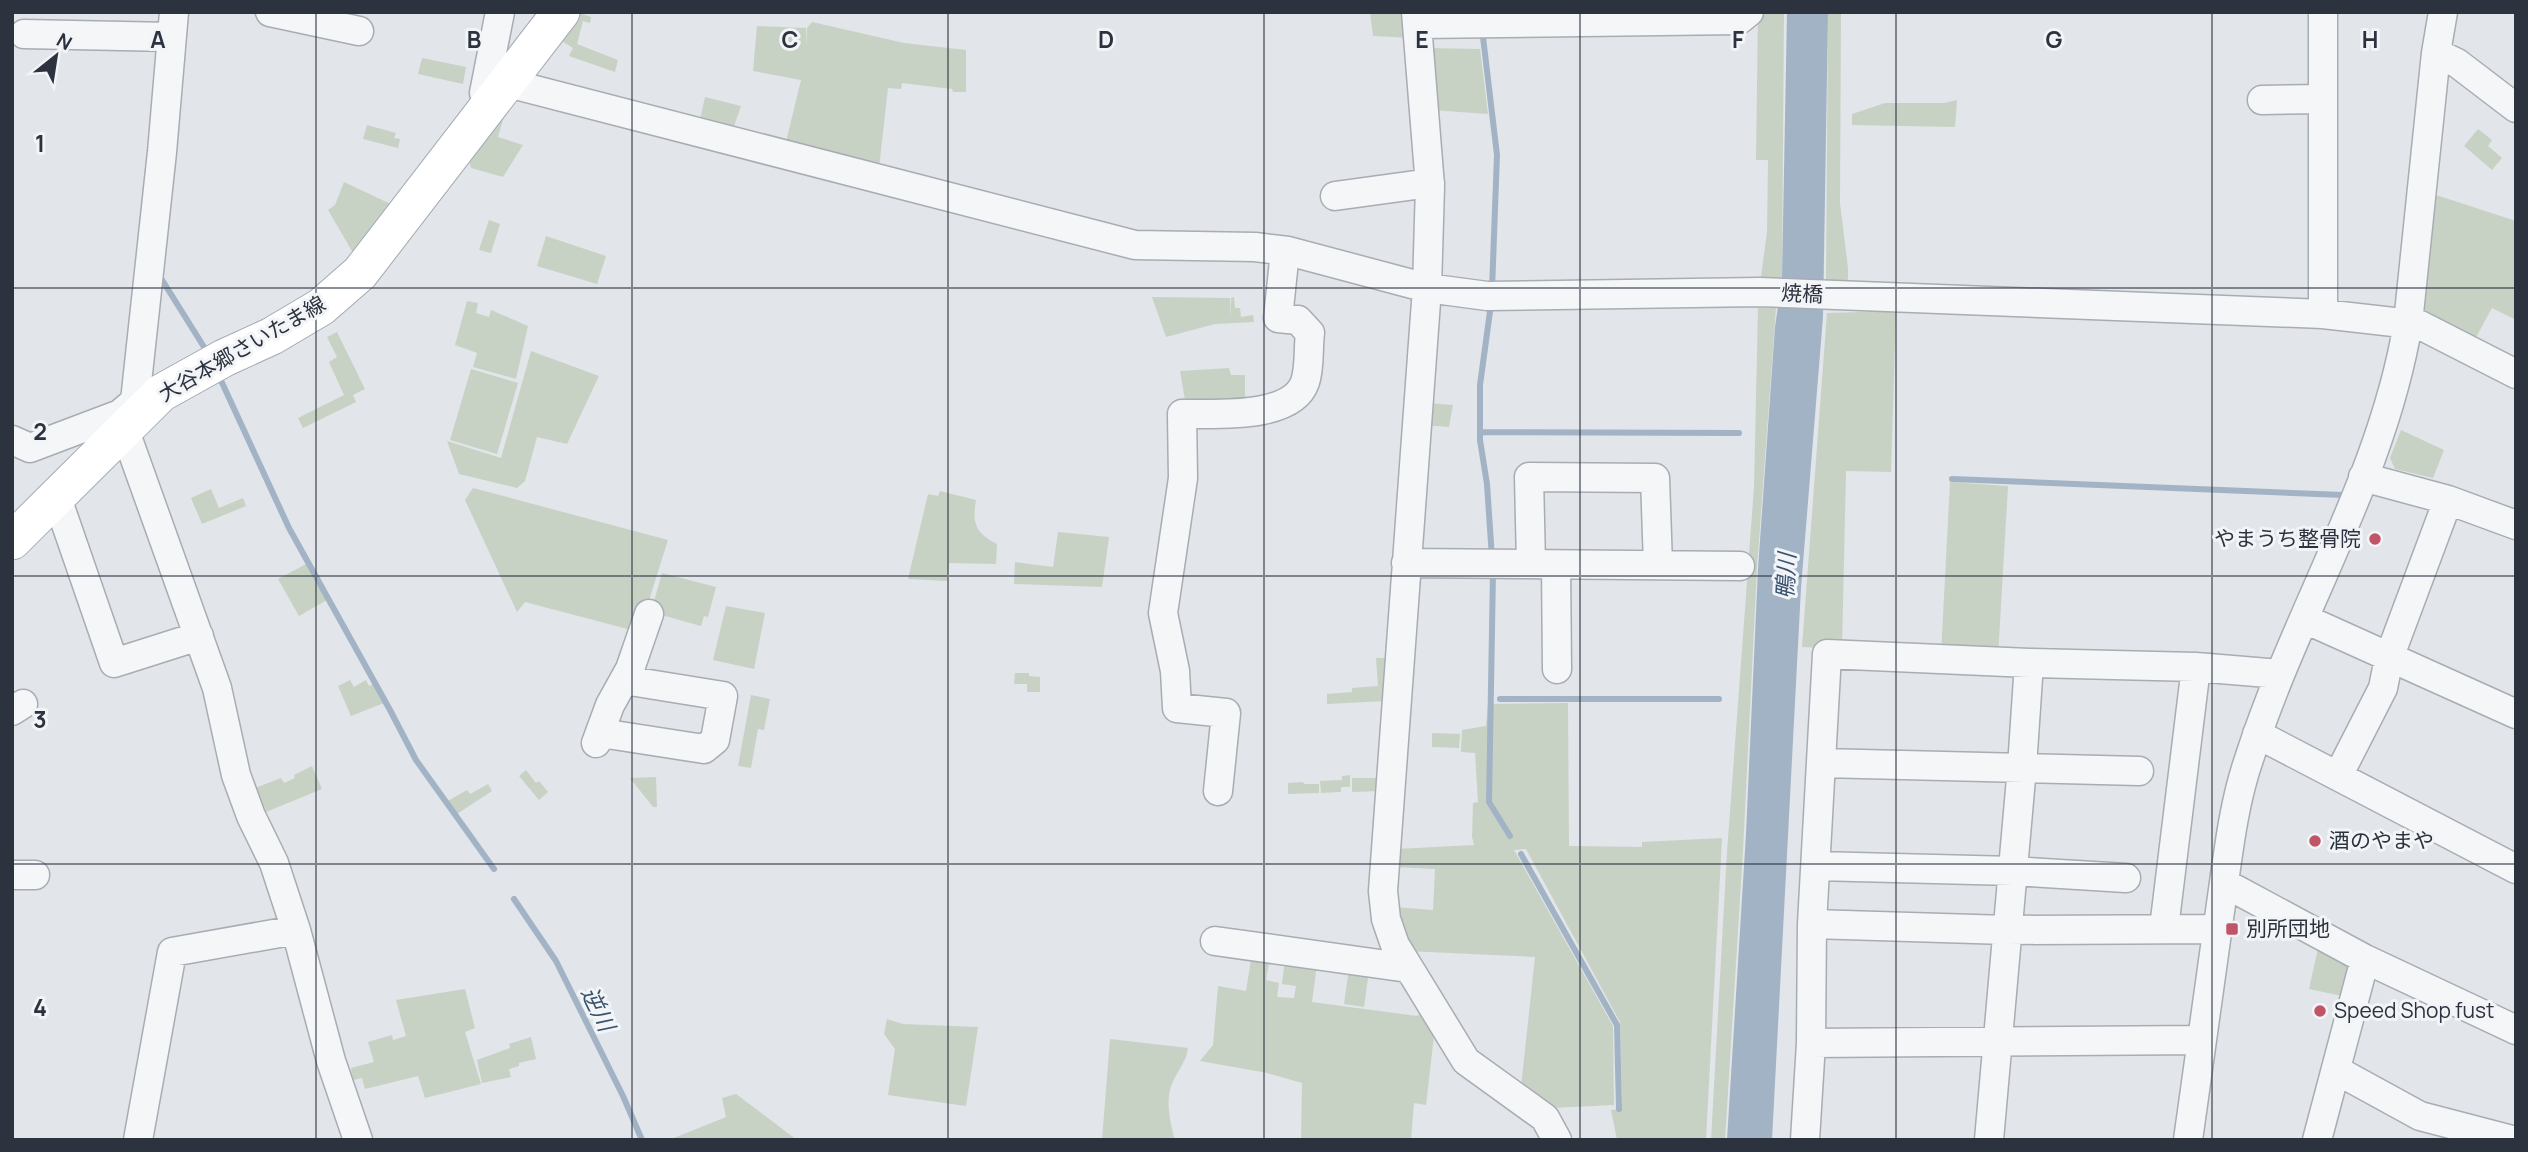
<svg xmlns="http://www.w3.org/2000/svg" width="2528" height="1152" viewBox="0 0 2528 1152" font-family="Manrope,'Noto Sans JP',sans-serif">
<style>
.green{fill:#c8d2c4}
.water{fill:#a1b3c5}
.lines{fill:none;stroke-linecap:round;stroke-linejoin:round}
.stream{stroke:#a1b3c5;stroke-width:6}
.minor-casing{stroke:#a8acb3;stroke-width:31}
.major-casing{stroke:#a3aab3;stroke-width:39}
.minor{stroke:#f5f6f8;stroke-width:28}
.major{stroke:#fff;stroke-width:37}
.grid{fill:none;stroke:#2c333f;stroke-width:2;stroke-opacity:0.55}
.poi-dot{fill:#c05567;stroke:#f2f4f7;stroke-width:2.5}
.labels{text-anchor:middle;stroke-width:6;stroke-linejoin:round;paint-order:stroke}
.street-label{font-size:21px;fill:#2c333f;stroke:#f2f4f7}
.poi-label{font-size:21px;fill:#2c333f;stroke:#f2f4f7;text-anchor:start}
.water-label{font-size:23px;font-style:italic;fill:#3a536f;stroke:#f2f4f7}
.grid-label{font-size:23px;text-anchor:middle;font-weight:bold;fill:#2c333f;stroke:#f2f4f7;stroke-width:6;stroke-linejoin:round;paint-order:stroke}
</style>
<rect width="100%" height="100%" fill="#e2e5e9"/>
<!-- green -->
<path class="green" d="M 577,12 L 591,17 L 590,23 L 583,21 L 577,44 L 618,60 L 615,72 L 569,56 L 573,48 L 557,38 Z
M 1370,12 L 1407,12 L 1411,38 L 1373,36 Z
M 1758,12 L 1784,12 L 1782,278 L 1761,277 L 1767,232 L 1768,160 L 1756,160 Z
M 1828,12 L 1841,12 L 1840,203 L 1848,268 L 1848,283 L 1826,279 Z
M 812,22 L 904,43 L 966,50 L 966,92 L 953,92 L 952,89 L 902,83 L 901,89 L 888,88 L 879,168 L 785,146 L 801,80 L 753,71 L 757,26 L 806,28 L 806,46 L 807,28 Z
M 1427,48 L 1480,49 L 1488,114 L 1432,110 Z
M 422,58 L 466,67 L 463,84 L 418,74 Z
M 705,97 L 741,106 L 732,132 L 699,124 Z
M 1957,100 L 1955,127 L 1852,125 L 1852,114 L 1885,103 L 1944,103 Z
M 508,102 L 498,137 L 523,145 L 503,177 L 471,168 L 467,152 Z
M 367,125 L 396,133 L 394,138 L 400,139 L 398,148 L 363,139 Z
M 2478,129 L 2492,140 L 2488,146 L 2502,158 L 2492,170 L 2464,146 Z
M 344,182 L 397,207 L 356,258 L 328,210 L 335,205 Z
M 2436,195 L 2516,221 L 2516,320 L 2492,308 L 2474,341 L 2424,315 Z
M 489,220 L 500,224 L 491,253 L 479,250 Z
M 546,236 L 606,256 L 597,284 L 537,266 Z
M 1152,297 L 1230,298 L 1231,320 L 1231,298 L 1234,297 L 1235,308 L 1240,308 L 1241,317 L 1253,315 L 1254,322 L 1215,324 L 1166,337 Z
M 467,301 L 478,303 L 476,313 L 489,317 L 491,310 L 528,326 L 516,379 L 473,367 L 477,353 L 455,345 Z
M 1758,308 L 1776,308 L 1757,568 L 1743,851 L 1725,1140 L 1711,1140 L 1727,852 L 1754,487 Z
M 1896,311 L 1891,472 L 1846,471 L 1842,649 L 1802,647 L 1827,313 Z
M 337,332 L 365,389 L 353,395 L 356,402 L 303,428 L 298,418 L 344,395 L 329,362 L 337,357 L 327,337 Z
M 531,351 L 599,376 L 567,444 L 537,437 L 525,481 L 517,488 L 459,474 L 447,441 L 501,458 Z
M 1229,368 L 1231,375 L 1245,375 L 1245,406 L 1191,406 L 1185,400 L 1180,371 Z
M 471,369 L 518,383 L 497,454 L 450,440 Z
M 1427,403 L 1453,405 L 1449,427 L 1424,425 Z
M 2401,430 L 2444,450 L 2433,478 L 2395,469 L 2390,458 Z
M 1950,482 L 2008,486 L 1998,657 L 1941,654 Z
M 473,488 L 668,540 L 639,632 L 525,602 L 517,612 L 465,500 Z
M 211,489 L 219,508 L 243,498 L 246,506 L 202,524 L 191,498 Z
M 940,491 L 976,500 C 972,523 975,533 997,544 L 996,564 L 949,563 L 947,581 L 908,579 L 928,494 L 938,496 Z
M 1058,532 L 1109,537 L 1102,587 L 1014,584 L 1015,562 L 1053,567 Z
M 306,564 L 327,600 L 299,616 L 278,579 Z
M 662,573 L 716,587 L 708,617 L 704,616 L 701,626 L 651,612 Z
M 726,606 L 765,613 L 754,669 L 713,660 Z
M 1376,658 L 1392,658 L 1386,701 L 1327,704 L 1327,694 L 1352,692 L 1352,688 L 1378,686 Z
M 1015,673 L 1029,673 L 1029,676 L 1040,677 L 1040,692 L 1027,692 L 1027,684 L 1014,684 Z
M 350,680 L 354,687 L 366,680 L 369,686 L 373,684 L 384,703 L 351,716 L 338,686 Z
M 751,695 L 770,699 L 764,730 L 758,729 L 751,768 L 738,766 Z
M 1568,703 L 1569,846 L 1642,847 L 1642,842 L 1722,838 L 1706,1140 L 1617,1140 L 1611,1110 L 1622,1109 L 1620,1022 L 1526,849 L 1514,850 L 1613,1026 L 1614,1105 L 1551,1108 L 1521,1087 L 1535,957 L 1406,951 L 1393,907 L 1433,910 L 1435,869 L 1395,867 L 1396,849 L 1474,845 L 1472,837 L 1473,803 L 1478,802 L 1475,753 L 1461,752 L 1462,730 L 1486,726 L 1488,704 Z
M 1432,733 L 1460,734 L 1459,748 L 1432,747 Z
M 312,766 L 322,789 L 266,812 L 255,788 L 281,778 L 284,783 L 295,778 L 294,775 Z
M 526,770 L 536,783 L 539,781 L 548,792 L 539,800 L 519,776 Z
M 1350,775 L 1350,787 L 1341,787 L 1341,792 L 1321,793 L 1320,781 L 1342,780 L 1342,776 Z
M 656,777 L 657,807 L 653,807 L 630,778 Z
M 1352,778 L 1379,778 L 1380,791 L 1352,792 Z
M 1303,782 L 1304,784 L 1319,784 L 1319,793 L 1288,794 L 1288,783 Z
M 488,784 L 492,791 L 457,814 L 448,801 L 467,790 L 470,794 Z
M 2319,944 L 2355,964 L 2347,997 L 2309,989 Z
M 1252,954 L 1270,957 L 1266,980 L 1279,983 L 1277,997 L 1294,998 L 1296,986 L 1282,984 L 1285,959 L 1317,964 L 1312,1002 L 1417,1016 L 1422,1012 L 1435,1027 L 1426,1105 L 1414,1103 L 1411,1140 L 1301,1140 L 1302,1083 L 1267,1073 L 1200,1061 L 1213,1045 L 1218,986 L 1246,991 Z
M 1349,968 L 1369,971 L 1364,1007 L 1344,1004 Z
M 465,989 L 475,1028 L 465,1032 L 481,1084 L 425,1098 L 418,1076 L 365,1089 L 362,1078 L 353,1080 L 351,1068 L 374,1062 L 368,1042 L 392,1035 L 393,1040 L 406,1036 L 396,1000 Z
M 887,1019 L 903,1024 L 978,1027 L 966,1106 L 888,1095 L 895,1049 L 884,1034 Z
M 531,1037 L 536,1059 L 519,1063 L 519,1066 L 509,1069 L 511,1077 L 482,1083 L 477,1060 L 510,1048 L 509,1044 Z
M 1110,1039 L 1188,1048 C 1186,1063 1177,1071 1172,1084 C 1165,1100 1170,1123 1175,1140 L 1102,1140 Z
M 736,1094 L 797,1140 L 669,1140 L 726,1117 L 722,1098 Z"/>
<!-- water -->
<path class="water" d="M 1787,12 L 1828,12 L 1823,317 L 1801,588 L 1772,1140 L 1727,1140 L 1746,834 L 1758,569 L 1775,327 L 1782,278 Z"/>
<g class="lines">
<!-- stream -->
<path class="stream" d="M 1483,37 L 1497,155 L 1492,290
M 159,275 L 209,355
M 1491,304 L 1480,385 L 1480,440 L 1487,484 L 1492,558
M 218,374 L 289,528 L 390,710 L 416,760 L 494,869
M 1480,432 L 1739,433
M 1952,479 L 2343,495
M 1493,572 L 1489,802 L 1510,836
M 1500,699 L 1719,699
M 1521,854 L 1617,1025 L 1619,1109
M 514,899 L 556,961 L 623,1096 L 642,1140"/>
<!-- minor casing -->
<g class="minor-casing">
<path id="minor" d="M 270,12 L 359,31
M 1416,12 L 1430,186 L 1427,288 L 1383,891 L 1386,919 L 1395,945 L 1466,1061 L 1545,1118 L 1557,1140
M 1418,24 L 1739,20 L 1749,12
M 24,34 L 171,37
M 2436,53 L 2457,63 L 2516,108
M 508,83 L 1135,245 L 1255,247 L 1288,251 L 1427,288 L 1487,296 L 1760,292 L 2323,314 L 2420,325 L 2516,374
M 2262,100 L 2323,99
M 488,106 L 484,93 L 500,12
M 1335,196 L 1430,183
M 2323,314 L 2323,12
M 135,401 L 162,152 L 174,12
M 125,431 L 217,688 L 236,775 L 251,816 L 274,863 L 296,930 L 331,1061 L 358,1140
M 12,440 L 30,448 L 120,414 L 135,401 L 139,404
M 2363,477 L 2448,500 L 2516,525
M 57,498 L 114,663 L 199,636
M 1406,563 L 1740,566
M 1531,564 L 1529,477 L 1655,478 L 1658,565
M 1556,565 L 1557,669
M 2305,619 L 2516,714
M 12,711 L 23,704
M 601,733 L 704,749 L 715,740 L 723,696 L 624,680
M 2257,734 L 2516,869
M 596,743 L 610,705 L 630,669 L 649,614
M 1822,763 L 2139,771
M 2338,776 L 2383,688 L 2389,658 L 2448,500
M 1218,791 L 1226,713 L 1177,708 L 1175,671 L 1163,613 L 1183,478 L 1182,414 C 1214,413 1292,420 1305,382 C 1310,368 1308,348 1310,333 L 1298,320 L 1278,318 L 1284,261 L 1288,251
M 1816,866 L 2013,871 L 2126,878
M 12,875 L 35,875
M 2224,883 L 2365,959 L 2516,1030
M 1812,924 L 2007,930 L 2217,929
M 2164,928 L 2196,667
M 1215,941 L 1408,968
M 1811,1043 L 2202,1040
M 2336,1070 L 2420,1116 L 2512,1140
M 138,1140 L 172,952 L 296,930
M 1805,1140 L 1811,1043 L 1812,924 L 1827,654 L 2029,663 L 2196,667 L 2280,674
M 1989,1140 L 2022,767 L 2029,663
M 2188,1140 C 2199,1061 2210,983 2221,904 C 2228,856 2233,805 2249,759 C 2296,612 2383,476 2408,323 L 2436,53 L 2443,12
M 2317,1140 L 2365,959"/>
</g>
<!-- major casing -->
<g class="major-casing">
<path id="major" d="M 12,541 L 161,393 L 224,358 L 272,336 L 321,307 L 360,273 L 561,12"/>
</g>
<!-- minor -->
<use href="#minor" class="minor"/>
<!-- major -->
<use href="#major" class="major"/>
</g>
<!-- grid -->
<path class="grid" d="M 316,12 L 316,1140M 632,12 L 632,1140M 948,12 L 948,1140M 1264,12 L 1264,1140M 1580,12 L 1580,1140M 1896,12 L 1896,1140M 2212,12 L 2212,1140M 12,288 L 2516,288M 12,576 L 2516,576M 12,864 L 2516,864"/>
<!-- markers -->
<g class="poi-dot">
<circle cx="2375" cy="539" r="7"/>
<circle cx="2315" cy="841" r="7"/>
<rect x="2225" y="922" width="14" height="14" rx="3.5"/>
<circle cx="2320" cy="1011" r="7"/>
</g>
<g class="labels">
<!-- street labels -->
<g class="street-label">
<text transform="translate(1802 294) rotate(3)" y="7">焼橋</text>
<text transform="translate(242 349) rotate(-30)" y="7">大谷本郷さいたま線</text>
</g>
<!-- poi labels -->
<g class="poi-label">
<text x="2361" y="546" text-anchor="end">やまうち整骨院</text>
<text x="2329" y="848">酒のやまや</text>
<text x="2246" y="936">別所団地</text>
<text x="2334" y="1018">Speed Shop fust</text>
</g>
<!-- water labels -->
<g class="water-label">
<text transform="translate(1786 576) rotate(-87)" y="8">鴨川</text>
<text transform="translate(598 1009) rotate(64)" y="8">逆川</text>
</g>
</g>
<g class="grid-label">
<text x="158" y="48">A</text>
<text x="474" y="48">B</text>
<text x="790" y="48">C</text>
<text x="1106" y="48">D</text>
<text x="1422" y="48">E</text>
<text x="1738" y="48">F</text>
<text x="2054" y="48">G</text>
<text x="2370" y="48">H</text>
<text x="40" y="152">1</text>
<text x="40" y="440">2</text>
<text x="40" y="728">3</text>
<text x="40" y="1016">4</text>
</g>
<!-- border -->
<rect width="2528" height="1152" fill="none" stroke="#2c333f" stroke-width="28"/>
<!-- north arrow -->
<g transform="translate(56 56) rotate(30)" stroke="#f2f4f7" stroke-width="5" paint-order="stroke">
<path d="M0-5L12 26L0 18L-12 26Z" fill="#2c333f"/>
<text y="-10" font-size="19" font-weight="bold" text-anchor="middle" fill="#2c333f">N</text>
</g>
</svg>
